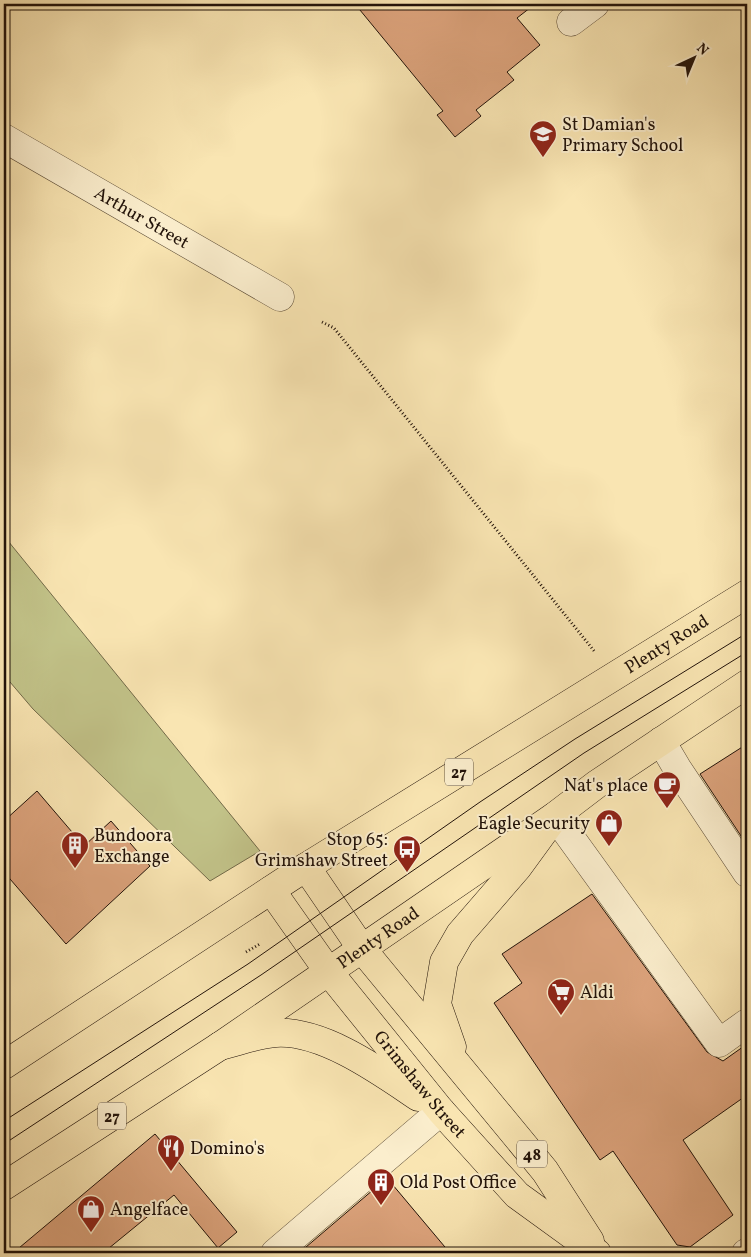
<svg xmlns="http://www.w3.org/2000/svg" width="751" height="1257" viewBox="0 0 751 1257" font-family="Vollkorn,serif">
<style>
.green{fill:#c2c389;stroke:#726a49}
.building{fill:#dca37c;stroke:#211209}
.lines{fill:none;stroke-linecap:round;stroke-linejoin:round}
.minor-casing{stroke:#574733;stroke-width:29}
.major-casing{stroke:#211209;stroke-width:29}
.highway-casing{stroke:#211209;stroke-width:29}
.path{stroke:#211209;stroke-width:3;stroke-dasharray:1 2.5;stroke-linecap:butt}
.minor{stroke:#fbeecd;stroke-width:28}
.major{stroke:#f9e5b2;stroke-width:28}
.highway{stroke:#f9e5b2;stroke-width:28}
.tram{stroke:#211209;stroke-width:1}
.labels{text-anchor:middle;stroke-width:4;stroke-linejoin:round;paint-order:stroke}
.shield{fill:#fbeecd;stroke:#625444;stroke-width:1}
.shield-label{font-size:16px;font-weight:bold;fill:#211209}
.poi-label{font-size:18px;fill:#211209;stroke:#fbeecd;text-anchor:start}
.street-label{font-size:18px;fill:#211209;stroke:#fbeecd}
</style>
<rect width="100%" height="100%" fill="#f9e5b2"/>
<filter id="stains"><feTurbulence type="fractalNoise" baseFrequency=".004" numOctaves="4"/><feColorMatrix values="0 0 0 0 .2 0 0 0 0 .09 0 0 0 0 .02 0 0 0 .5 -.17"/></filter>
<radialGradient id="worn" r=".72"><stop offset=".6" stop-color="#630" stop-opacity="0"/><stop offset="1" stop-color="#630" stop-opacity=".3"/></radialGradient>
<!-- green -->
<path class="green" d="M 4,536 L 260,851 L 210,881 L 33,709 L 4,675 Z"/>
<!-- building -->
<path class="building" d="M 355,4 L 535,4 L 517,18 L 540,45 L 507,72 L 514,80 L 476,110 L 481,116 L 455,137 L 437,115 L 443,111 Z
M 747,744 L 747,845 L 700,774 Z
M 37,791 L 84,846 L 111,821 L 150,866 L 66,944 L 4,872 L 4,821 Z
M 592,894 L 707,1052 L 723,1061 L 747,1044 L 747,1095 L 683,1140 L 733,1215 L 690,1247 L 677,1245 L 613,1151 L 600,1160 L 494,1003 L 522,983 L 502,954 Z
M 155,1134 L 237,1232 L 218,1248 L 174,1195 L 103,1253 L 13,1253 Z
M 387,1178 L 450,1253 L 299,1253 Z"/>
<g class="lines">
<!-- minor casing -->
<g class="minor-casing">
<g id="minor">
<path d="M 571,22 L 595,4"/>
<path id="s1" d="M 4,138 L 280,297"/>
<path d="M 661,741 L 677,768 L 747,873"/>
<path d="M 555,816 L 719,1043 L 747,1023"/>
<path d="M 275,1253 L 441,1111"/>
<path d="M 746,1253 L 747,1253"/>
</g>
</g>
<!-- major casing -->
<g class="major-casing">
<g id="major">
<path d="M 362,949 L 545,1171 L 590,1241"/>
<path id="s2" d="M 328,971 L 441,1111 L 517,1195 L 597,1253"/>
<path d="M 220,1046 C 238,1042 258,1034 276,1033 C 323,1030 381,1072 418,1097"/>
<path d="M 452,1047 L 437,1004 L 444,962 L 460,934 L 518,867 L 553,819"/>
</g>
</g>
<!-- highway casing -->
<g class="highway-casing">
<g id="highway">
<path d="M 306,867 L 362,949"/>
<path d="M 271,890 L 328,971"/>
<path id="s3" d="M 4,1065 L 306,867 L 747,594"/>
<path id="s4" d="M 4,1186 L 220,1046 L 555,816 L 597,784 L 747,684"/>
</g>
</g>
<!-- path -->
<path class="path" d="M 322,322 L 334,328 L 595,652
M 246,952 L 260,944"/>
<!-- minor -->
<use href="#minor" class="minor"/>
<!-- major -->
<use href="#major" class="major"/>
<!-- highway -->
<use href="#highway" class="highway"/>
<!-- tram -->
<path class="tram" d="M 4,1121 L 248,964 L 480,802 L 575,739 L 747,633
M 4,1144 L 261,975 L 584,753 L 747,652"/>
</g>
<!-- icons -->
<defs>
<g id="school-pin" transform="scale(1.4375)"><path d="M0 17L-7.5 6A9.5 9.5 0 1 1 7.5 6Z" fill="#8f2418" stroke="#fbeecd"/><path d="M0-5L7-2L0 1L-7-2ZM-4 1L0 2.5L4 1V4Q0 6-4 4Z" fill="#fff"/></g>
<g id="cafe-pin" transform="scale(1.4375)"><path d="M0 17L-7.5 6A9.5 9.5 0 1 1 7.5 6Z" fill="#8f2418" stroke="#fbeecd"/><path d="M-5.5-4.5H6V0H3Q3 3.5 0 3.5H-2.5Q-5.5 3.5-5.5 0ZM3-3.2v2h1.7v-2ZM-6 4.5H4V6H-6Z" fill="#fff"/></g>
<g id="shop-pin" transform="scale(1.4375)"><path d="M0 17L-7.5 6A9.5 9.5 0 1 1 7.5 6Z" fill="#8f2418" stroke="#fbeecd"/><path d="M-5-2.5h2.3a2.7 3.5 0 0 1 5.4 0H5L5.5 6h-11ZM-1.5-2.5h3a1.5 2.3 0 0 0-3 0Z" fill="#fff"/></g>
<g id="building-pin" transform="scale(1.4375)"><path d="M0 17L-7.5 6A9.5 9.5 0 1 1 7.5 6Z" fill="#8f2418" stroke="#fbeecd"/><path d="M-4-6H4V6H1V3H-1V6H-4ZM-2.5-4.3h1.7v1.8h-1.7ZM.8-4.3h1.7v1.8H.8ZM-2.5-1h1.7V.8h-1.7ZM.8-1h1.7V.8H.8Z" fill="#fff"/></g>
<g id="bus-pin" transform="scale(1.4375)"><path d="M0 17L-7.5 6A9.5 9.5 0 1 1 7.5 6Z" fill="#8f2418" stroke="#fbeecd"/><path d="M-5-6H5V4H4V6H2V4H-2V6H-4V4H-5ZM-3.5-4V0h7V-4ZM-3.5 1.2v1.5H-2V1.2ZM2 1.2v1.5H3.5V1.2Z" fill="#fff"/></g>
<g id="supermarket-pin" transform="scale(1.4375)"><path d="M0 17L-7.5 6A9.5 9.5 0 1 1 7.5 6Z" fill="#8f2418" stroke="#fbeecd"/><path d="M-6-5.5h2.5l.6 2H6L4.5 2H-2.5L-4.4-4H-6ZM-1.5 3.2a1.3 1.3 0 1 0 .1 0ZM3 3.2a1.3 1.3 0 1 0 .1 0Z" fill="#fff"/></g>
<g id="restaurant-pin" transform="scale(1.4375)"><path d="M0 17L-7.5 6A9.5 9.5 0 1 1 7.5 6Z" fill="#8f2418" stroke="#fbeecd"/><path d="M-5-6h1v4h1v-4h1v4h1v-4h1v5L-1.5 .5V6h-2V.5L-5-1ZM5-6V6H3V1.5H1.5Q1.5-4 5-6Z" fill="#fff"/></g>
</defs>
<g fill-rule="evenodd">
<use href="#school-pin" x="543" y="134"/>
<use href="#cafe-pin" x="667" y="785"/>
<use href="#shop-pin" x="609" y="823"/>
<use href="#building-pin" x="75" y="845"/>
<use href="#bus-pin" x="407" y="849"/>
<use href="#supermarket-pin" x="561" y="992"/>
<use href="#restaurant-pin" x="171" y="1148"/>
<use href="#building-pin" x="381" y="1182"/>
<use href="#shop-pin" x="91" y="1209"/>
</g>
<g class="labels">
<!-- shield labels -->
<g class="shield">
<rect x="445" y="758.5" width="28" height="27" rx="4"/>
<rect x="98" y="1102.5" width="28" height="27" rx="4"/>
<rect x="517" y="1140.5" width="30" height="27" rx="4"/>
</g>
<g class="shield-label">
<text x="459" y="778">27</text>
<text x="112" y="1122">27</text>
<text x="532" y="1160">48</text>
</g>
<!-- poi labels -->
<g class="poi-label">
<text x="562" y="130">St Damian's<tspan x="562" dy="21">Primary School</tspan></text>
<text x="648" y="791" text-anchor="end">Nat's place</text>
<text x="590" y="829" text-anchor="end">Eagle Security</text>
<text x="94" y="841">Bundoora<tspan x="94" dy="21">Exchange</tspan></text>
<text x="388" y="845" text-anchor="end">Stop 65:<tspan x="388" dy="21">Grimshaw Street</tspan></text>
<text x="580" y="998">Aldi</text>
<text x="190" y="1154">Domino's</text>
<text x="400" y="1188">Old Post Office</text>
<text x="110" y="1215">Angelface</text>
</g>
<!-- street labels -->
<g class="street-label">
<text dy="6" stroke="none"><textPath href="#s1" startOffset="159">Arthur Street</textPath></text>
<text dy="6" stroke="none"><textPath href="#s3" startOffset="785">Plenty Road</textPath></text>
<text dy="6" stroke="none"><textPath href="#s4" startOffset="449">Plenty Road</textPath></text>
<text dy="6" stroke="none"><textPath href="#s2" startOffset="146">Grimshaw Street</textPath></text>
</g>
</g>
<!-- margin -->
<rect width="751" height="1257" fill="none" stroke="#f9e5b2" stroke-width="20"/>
<rect x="5" y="5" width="741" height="1247" fill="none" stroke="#211209" stroke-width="2.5"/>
<rect x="10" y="10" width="731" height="1237" fill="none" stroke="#211209"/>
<!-- north arrow -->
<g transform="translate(694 58) rotate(44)" stroke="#fbeecd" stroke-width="4" paint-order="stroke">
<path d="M0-4L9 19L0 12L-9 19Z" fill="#211209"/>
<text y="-8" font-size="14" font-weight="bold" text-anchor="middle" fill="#211209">N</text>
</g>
<rect width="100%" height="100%" filter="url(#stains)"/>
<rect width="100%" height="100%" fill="url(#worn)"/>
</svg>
